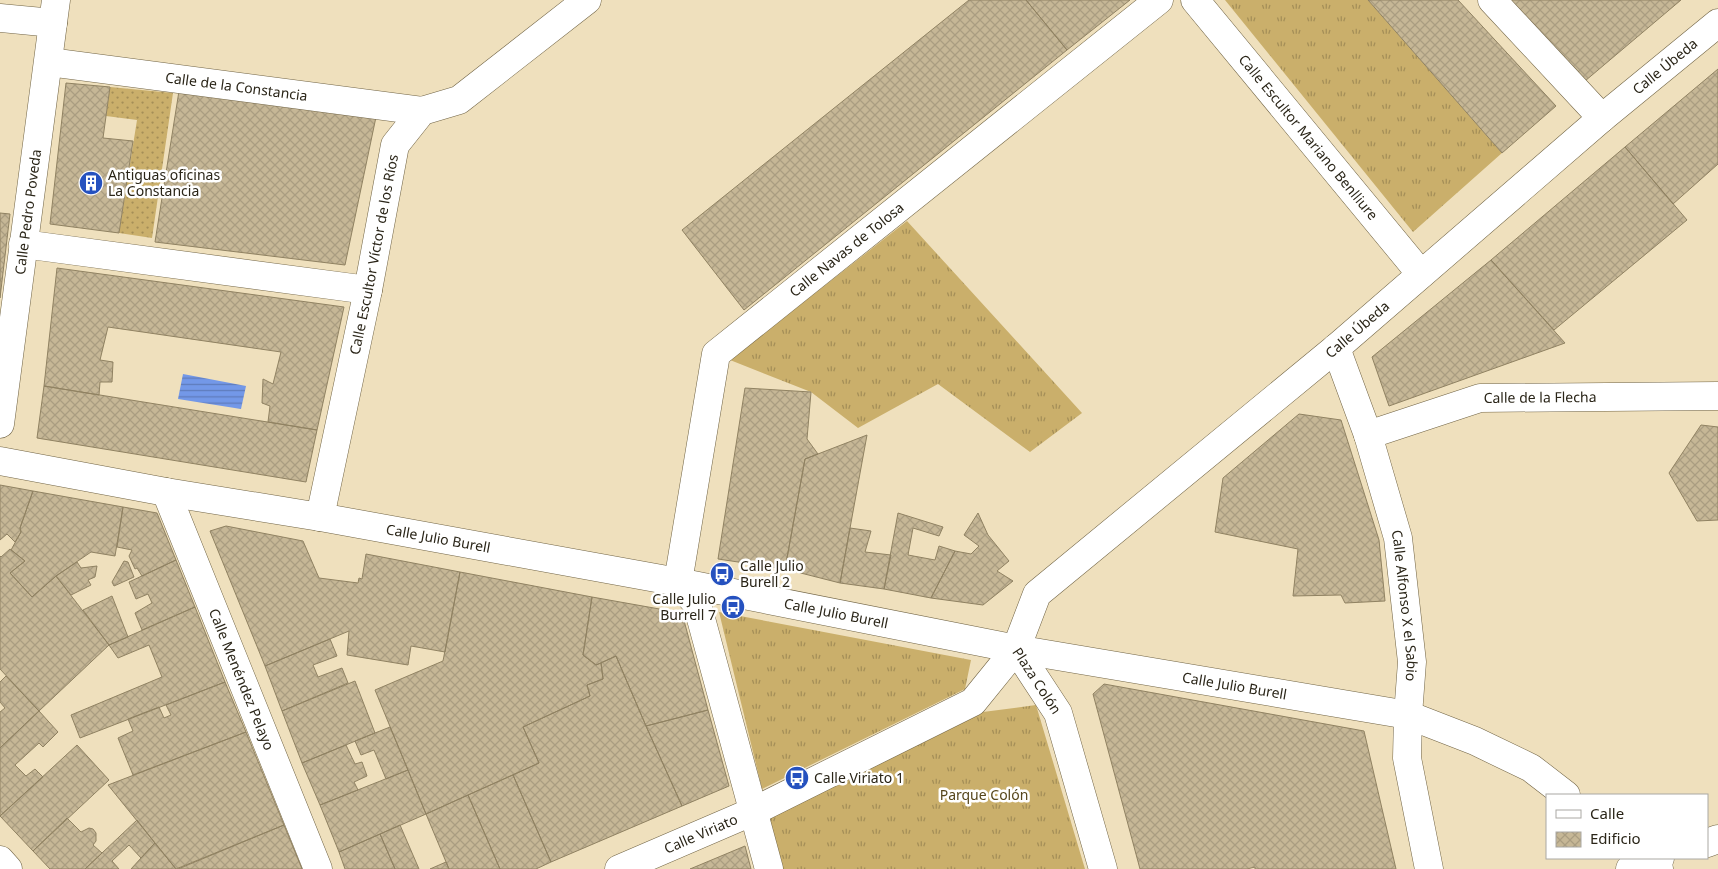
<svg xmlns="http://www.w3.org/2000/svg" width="1718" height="869" viewBox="0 0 1718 869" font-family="'Noto Sans',sans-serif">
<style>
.grass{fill:url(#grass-tufts)}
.garden{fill:url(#garden-dots)}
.water{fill:url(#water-rules)}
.building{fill:url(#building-cross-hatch);stroke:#908262}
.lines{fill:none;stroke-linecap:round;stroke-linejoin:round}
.minor-casing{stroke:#716445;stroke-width:29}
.major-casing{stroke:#716445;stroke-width:29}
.minor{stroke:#fff;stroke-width:28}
.major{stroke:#fff;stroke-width:28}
.labels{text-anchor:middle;stroke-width:5;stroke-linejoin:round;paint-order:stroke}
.street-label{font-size:14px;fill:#2a2518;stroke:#fff}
.poi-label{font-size:14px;fill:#2a2518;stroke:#fff;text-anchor:start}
.park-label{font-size:14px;fill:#56461c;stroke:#fff}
</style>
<defs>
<pattern id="grass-tufts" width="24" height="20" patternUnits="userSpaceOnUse" patternTransform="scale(1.25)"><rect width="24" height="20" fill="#caaf6b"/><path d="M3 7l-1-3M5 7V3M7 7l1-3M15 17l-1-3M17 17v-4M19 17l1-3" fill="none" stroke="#a48e57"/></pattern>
<pattern id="garden-dots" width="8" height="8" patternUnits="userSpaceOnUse" patternTransform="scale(1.25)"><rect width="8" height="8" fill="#caaf6b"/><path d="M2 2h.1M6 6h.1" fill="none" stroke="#a48e57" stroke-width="1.8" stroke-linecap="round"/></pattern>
<pattern id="water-rules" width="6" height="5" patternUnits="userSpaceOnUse" patternTransform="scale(1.25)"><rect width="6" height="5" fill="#7398e8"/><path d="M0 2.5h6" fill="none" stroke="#5f7cbb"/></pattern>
<pattern id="building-cross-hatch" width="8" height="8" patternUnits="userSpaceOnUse" patternTransform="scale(1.25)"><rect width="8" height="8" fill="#c6b796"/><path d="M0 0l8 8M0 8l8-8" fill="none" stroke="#aa9d81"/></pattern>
</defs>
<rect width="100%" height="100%" fill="#efe0bd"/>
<!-- grass -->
<path class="grass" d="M 1225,0 L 1368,0 L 1502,153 L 1413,232 Z
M 907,221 L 1082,413 L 1030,452 L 938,384 L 858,428 L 811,392 L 730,360 Z
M 719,612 L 971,660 L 965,689 L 762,789 Z
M 1036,705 L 1085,869 L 782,869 L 768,817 L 983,712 Z"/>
<!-- garden -->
<path class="garden" d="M 110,87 L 173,93 L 152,238 L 119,233 L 137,120 L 106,116 Z"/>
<!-- water -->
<path class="water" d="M 183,374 L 246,386 L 241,409 L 178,399 Z"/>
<!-- building -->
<path class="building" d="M 969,0 L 1026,0 L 1067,50 L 744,310 L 682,230 Z
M 1026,0 L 1130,0 L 1067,50 Z
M 1368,0 L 1458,0 L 1556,106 L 1502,153 Z
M 1511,0 L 1681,0 L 1585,81 Z
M 1718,69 L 1718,164 L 1673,204 L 1625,147 Z
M 66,83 L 110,87 L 103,138 L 133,141 L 119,233 L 50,224 Z
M 179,91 L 376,117 L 345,265 L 155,242 Z
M 1625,147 L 1687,220 L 1554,330 L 1491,260 Z
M 0,213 L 10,214 L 0,298 Z
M 1491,260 L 1565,343 L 1389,406 L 1372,357 Z
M 57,268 L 344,307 L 317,430 L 268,422 L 270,406 L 262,403 L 263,379 L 273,384 L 281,352 L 108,327 L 100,360 L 113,362 L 112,382 L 100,382 L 99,395 L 44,386 Z
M 44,386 L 317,430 L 306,482 L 37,438 Z
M 745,388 L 811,392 L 807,439 L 818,454 L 805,459 L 785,569 L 718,559 Z
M 1299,414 L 1341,420 L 1379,540 L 1385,601 L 1345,603 L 1341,595 L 1293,596 L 1298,549 L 1215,532 L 1223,478 Z
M 1701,425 L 1718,427 L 1718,520 L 1697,521 L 1669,473 Z
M 867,435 L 840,583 L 785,569 L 805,459 Z
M 0,485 L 33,491 L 20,528 L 21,532 L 15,542 L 7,534 L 0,540 Z
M 33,491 L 123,507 L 115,556 L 91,552 L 56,576 L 32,597 L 10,573 L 25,561 L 11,550 L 21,532 L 20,528 Z
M 123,507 L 157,513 L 176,560 L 142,576 L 137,568 L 135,569 L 129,556 L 132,550 L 117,547 Z
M 898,513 L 943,527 L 939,536 L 913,528 L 908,555 L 935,560 L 939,546 L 955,551 L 931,598 L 884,589 Z
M 978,513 L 988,535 L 1009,561 L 997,571 L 1013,581 L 983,605 L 931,598 L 955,551 L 971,554 L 979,546 L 964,535 Z
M 226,526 L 303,541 L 319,578 L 358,583 L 359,578 L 362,579 L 366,554 L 460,572 L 445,652 L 411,646 L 408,665 L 347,655 L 349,631 L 265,666 L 210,531 Z
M 850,528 L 871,531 L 865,552 L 891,555 L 884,589 L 840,583 Z
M 10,549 L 25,561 L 10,573 L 32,597 L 56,576 L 109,645 L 39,711 L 0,669 L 0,556 L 1,557 Z
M 176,560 L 195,607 L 142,630 L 135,613 L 152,603 L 148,594 L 136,599 L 129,582 Z
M 124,561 L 128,562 L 134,577 L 114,586 L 112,582 Z
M 77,562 L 81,568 L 97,566 L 95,577 L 88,580 L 91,585 L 71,595 L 56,576 Z
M 460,572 L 592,597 L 583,655 L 596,665 L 601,663 L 603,679 L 587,685 L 590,696 L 523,727 L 539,763 L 426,814 L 375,690 L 443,661 Z
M 112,596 L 128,637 L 109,645 L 83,610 Z
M 592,597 L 682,613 L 708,710 L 646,726 L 616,656 L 596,665 L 583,655 Z
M 195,607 L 225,682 L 80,738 L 71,715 L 162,677 L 149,645 L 118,658 L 109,645 Z
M 330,639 L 337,656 L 313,665 L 318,677 L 342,668 L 348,683 L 282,711 L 265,666 Z
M 616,656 L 646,726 L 682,806 L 551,862 L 513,775 L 539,763 L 523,727 L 590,696 L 587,685 L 603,679 L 601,663 Z
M 6,676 L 39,711 L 0,748 L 0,712 L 5,708 L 0,702 L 0,682 Z
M 355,681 L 375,733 L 302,763 L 282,711 Z
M 225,682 L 246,732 L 133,775 L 118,738 L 133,731 L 128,719 L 159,707 L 164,718 L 171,715 L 166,705 Z
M 1104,684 L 1364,731 L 1396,869 L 1255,869 L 1255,867 L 1247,869 L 1140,869 L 1093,694 Z
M 708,710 L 729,786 L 682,806 L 646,726 Z
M 39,711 L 58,732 L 43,747 L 39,743 L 15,765 L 26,776 L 35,769 L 43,777 L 0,816 L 0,748 Z
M 390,727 L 408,770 L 386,779 L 374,750 L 361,755 L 355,741 Z
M 246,732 L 284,825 L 176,869 L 108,785 Z
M 77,745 L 109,780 L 33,851 L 0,816 Z
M 346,745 L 355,764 L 362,762 L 367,776 L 354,782 L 358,790 L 320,805 L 302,763 Z
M 408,770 L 426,814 L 339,852 L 320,805 Z
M 513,775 L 551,862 L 536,869 L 500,869 L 468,795 Z
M 468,795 L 500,869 L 449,869 L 426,814 Z
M 67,818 L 81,832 L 89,828 L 93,829 L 96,833 L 96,841 L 93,845 L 102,853 L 85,869 L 50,869 L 33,851 Z
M 137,820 L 155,843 L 141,858 L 129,845 L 112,861 L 119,869 L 85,869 Z
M 284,825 L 302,869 L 178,869 Z
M 400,825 L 419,869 L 395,869 L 380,834 Z
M 380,834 L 395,869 L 345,869 L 339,852 Z
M 155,843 L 176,869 L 131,869 L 141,858 Z
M 745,846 L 751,869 L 690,869 Z
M 446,862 L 449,869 L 430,869 Z"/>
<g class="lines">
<!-- minor casing -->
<g class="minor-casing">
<g id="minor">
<path id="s1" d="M 1195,0 L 1421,274"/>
<path d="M 1492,0 L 1602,118"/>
<path d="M 0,18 L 53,23"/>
<path id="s2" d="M 49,62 L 422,111"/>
<path d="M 23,244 L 368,290"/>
<path id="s3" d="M 1336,348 L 1368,435 L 1398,538 L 1412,662 L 1408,715 L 1407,758 L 1429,869"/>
<path id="s4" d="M 0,424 L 56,0"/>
<path id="s5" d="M 1368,435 L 1480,398 L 1718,396"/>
<path id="s6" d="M 166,492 L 318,869"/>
<path id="s7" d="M 320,517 L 368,290 L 395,145 L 422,111 L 459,100 L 587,0"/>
<path id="s8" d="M 1016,649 L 1058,713 L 1103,869"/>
<path d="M 1707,843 L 1718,839"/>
<path d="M 0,860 L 8,869"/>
<path id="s9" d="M 619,869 L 754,811 L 973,702 L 1016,649 L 1037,594 L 1336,348 L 1602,118 L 1718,23"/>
<path id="s10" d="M 769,869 L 697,604 L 678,582 L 716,354 L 1159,0"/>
<path d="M 1630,869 L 1660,858"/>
</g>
</g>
<!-- major casing -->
<g class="major-casing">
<g id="major">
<path id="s11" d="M 0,461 L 166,492 L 320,517 L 678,582 L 1016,649 L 1408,715 L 1475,741 L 1531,768 L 1566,795"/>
<path d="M 1645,858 L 1659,869"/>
</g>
</g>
<!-- minor -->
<use href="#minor" class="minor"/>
<!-- major -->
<use href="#major" class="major"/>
</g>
<!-- icons -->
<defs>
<g id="building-disc" transform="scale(1.25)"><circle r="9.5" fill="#2551bf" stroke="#fff"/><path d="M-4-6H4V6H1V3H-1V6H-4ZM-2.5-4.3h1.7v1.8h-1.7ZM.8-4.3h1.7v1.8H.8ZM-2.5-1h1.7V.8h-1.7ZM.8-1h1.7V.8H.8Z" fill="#fff"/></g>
<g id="bus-disc" transform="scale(1.25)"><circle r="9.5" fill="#2551bf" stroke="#fff"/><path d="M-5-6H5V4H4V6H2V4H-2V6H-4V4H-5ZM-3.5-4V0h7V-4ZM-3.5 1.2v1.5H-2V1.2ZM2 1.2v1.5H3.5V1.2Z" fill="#fff"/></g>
</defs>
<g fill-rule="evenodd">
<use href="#building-disc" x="91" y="183"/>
<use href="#bus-disc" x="722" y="574"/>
<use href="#bus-disc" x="733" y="607"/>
<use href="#bus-disc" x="797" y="778"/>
</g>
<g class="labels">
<!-- street labels -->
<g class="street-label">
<text dy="5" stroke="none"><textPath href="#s9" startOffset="1339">Calle Úbeda</textPath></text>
<text dy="5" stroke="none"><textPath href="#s2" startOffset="189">Calle de la Constancia</textPath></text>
<text dy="5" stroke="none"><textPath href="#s1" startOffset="178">Calle Escultor Mariano Benlliure</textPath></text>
<text dy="5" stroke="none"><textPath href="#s4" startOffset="214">Calle Pedro Poveda</textPath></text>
<text dy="5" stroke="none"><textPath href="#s10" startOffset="702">Calle Navas de Tolosa</textPath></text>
<text dy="5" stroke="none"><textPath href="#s7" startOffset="268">Calle Escultor Víctor de los Ríos</textPath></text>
<text dy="5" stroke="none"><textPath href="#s9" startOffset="934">Calle Úbeda</textPath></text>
<text dy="5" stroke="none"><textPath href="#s5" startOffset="178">Calle de la Flecha</textPath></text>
<text dy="5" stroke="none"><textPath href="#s11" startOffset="445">Calle Julio Burell</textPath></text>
<text dy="5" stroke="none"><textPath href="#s3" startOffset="268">Calle Alfonso X el Sabio</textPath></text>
<text dy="5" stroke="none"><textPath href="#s11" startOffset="850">Calle Julio Burell</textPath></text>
<text dy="5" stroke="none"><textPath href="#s6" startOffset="202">Calle Menéndez Pelayo</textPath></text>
<text dy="5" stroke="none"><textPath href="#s11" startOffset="1255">Calle Julio Burell</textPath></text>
<text dy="5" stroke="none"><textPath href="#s8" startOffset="38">Plaza Colón</textPath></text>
<text dy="5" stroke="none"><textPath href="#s9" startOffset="89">Calle Viriato</textPath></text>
</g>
<!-- poi labels -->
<g class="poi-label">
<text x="108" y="180">Antiguas oficinas<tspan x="108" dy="16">La Constancia</tspan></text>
<text x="740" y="571">Calle Julio<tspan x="740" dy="16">Burell 2</tspan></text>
<text x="716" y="604" text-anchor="end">Calle Julio<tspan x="716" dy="16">Burrell 7</tspan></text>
<text x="814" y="783">Calle Viriato 1</text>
</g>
<!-- park labels -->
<g class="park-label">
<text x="984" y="800">Parque Colón</text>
</g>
</g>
<!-- legend -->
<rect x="1546" y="794" width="162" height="65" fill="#ffffff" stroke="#aaa8a3"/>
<rect x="1556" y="810" width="25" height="8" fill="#ffffff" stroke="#aaa8a3"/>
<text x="1590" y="819" font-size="15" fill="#2a2518">Calle</text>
<rect x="1556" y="832" width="25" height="15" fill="url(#building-cross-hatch)" stroke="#aaa8a3"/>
<text x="1590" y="844" font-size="15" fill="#2a2518">Edificio</text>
</svg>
